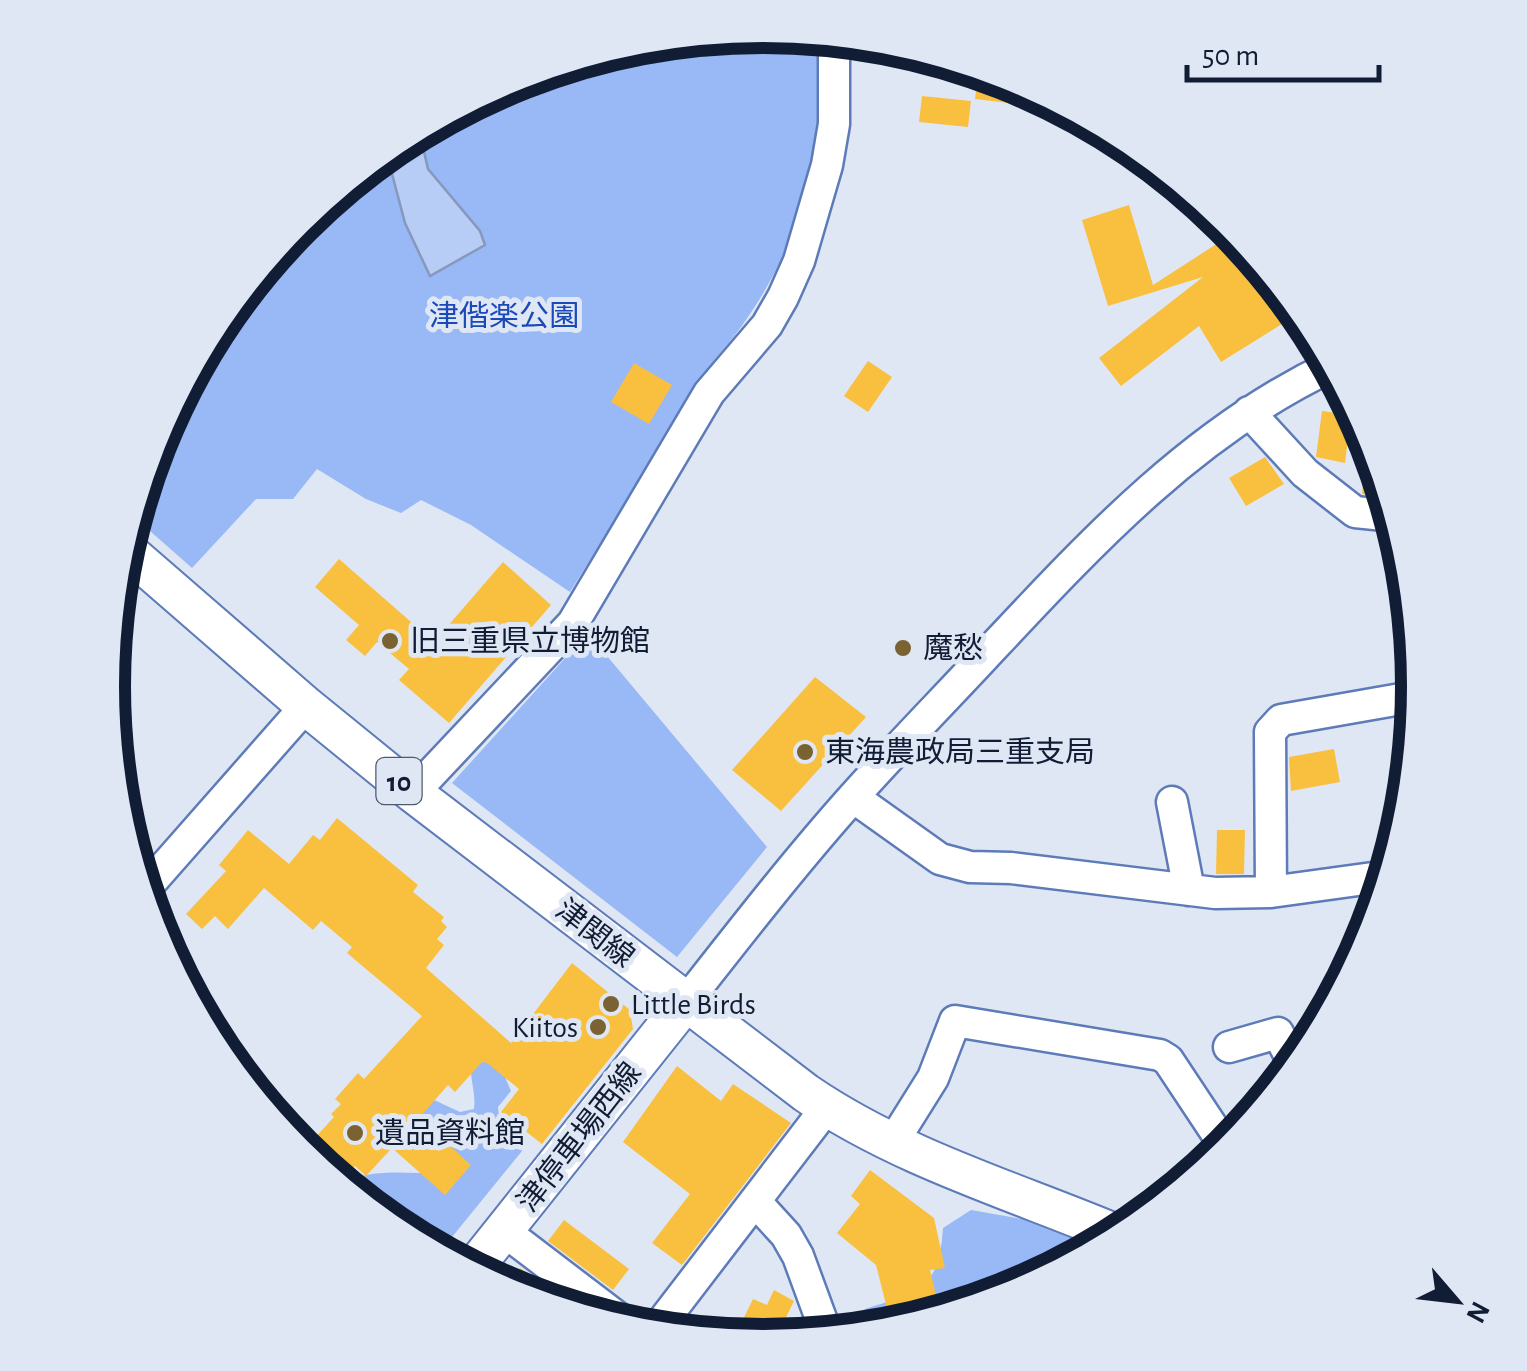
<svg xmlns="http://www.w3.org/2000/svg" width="1527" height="1371" viewBox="0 0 1527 1371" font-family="'Alegreya Sans','Noto Sans JP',sans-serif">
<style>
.green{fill:#98b8f6}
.water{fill:#b8cdf5;stroke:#8698bb;stroke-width:2.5}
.building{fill:#f9bf3f}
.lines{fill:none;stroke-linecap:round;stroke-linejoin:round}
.minor-casing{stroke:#5d7bb8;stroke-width:35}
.major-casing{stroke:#5d7bb8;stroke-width:42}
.minor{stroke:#fff;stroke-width:30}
.major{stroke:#fff;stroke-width:38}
.poi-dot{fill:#7a6232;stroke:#e0e7f4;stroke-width:4}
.labels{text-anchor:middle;stroke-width:10;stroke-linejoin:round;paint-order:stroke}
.shield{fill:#e0e7f4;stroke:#4f5a6e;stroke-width:2.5}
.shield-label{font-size:28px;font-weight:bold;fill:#111d35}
.park-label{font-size:30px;fill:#1a49b8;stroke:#e0e7f4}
.poi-label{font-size:30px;fill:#111d35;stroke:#e0e7f4;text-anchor:start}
.street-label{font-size:30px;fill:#111d35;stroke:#e0e7f4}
.rim{fill:none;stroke:#111d35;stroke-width:12}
</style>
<rect width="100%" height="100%" fill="#e0e7f4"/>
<!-- green -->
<path class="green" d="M 764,30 L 820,36 C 820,66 821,98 818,129 C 808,214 773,294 716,358 L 570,592 L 471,525 L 421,500 L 401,513 L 366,499 L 317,469 L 293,499 L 256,499 L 192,568 L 133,516 L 158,434 L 219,321 L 300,222 L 400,140 L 513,80 L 636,42 Z
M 577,645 L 607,656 L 767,847 L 677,957 L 452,783 Z
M 494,1051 L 511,1091 L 498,1107 L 499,1117 L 522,1135 L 522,1151 L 452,1237 L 437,1250 L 399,1230 L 341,1183 C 366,1171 393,1172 420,1173 L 431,1137 L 419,1113 L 432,1099 L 460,1112 L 474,1109 C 476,1094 471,1084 471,1069 Z
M 233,1067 L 268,1099 L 292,1109 L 302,1132 L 298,1147 Z
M 971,1210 L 1067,1227 L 1099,1246 L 1014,1291 L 891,1329 L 860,1332 L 859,1320 L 865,1309 C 918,1292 939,1291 943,1228 Z"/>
<!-- water -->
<path class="water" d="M 419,130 L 428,169 L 480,231 L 485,245 L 430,276 L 405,223 L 386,151 Z"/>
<!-- building -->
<path class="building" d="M 979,69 L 1012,79 L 1009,103 L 975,99 Z
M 922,96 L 971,101 L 968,127 L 919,122 Z
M 1129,205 L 1153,285 L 1235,232 L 1301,312 L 1221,362 L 1199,326 L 1121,386 L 1099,358 L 1203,277 L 1108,306 L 1082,220 Z
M 868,361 L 892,377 L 868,412 L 844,396 Z
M 634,363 L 672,385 L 649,424 L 611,402 Z
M 1322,411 L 1351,415 L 1345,463 L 1316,457 Z
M 1368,433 L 1369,435 L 1388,496 L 1362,494 Z
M 1265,457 L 1284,484 L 1246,506 L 1229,478 Z
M 339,559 L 434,642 L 503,562 L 551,605 L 449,723 L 399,680 L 409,669 L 377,642 L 365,656 L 346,640 L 359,625 L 315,587 Z
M 815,677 L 866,717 L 781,811 L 732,770 Z
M 1334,749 L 1340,782 L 1291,791 L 1289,757 Z
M 337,818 L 418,885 L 413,892 L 444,917 L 441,921 L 447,927 L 437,939 L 444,945 L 426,968 L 511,1043 L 572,963 L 630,1010 L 633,1029 L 542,1144 L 501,1112 L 519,1089 L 487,1063 L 482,1062 L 455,1092 L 448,1085 L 419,1118 L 471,1165 L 445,1195 L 392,1148 L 366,1176 L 355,1166 L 340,1182 L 303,1151 L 334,1117 L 331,1114 L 341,1104 L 335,1099 L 358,1073 L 364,1079 L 422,1016 L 347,953 L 352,947 L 321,921 L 313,930 L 264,888 L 228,929 L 215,916 L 202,929 L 186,914 L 226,871 L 219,865 L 248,830 L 289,864 L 313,835 L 320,840 Z
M 1217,830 L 1245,830 L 1244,874 L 1216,874 Z
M 677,1066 L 721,1101 L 733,1084 L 791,1123 L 682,1265 L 652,1243 L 690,1194 L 623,1142 Z
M 870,1170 L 934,1218 L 945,1268 L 930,1270 L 940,1312 L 892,1328 L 876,1265 L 837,1233 L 860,1204 L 851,1196 Z
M 564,1220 L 629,1269 L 613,1290 L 548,1241 Z
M 520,1268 L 565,1301 L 567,1308 L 505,1287 Z
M 774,1290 L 794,1301 L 775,1340 L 734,1338 L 753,1299 L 767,1305 Z"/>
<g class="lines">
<!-- minor casing -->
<g class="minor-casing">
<path id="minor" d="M 1249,412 L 1305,473 L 1355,512 L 1394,516
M 413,793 L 573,623 L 709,393 L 767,325 L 783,297 L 799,261 L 827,165 L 834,124 L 834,37
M 853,797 L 940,859 L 970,867 L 1011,868 L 1215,893 L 1271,892 L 1387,876
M 1172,802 L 1189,890
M 144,890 L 306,706
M 1271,892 L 1270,732 L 1281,720 L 1418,696
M 685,1003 C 740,933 795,862 854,796 C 896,749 941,703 984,657 C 1088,546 1192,432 1332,366
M 1229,1047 L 1278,1033 L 1295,1066
M 893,1142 L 933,1078 L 955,1021 L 1160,1055 L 1168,1060 L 1227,1149
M 755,1201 L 786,1235 L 798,1256 L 827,1335
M 504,1231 L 630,1327
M 656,1330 L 827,1107"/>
</g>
<!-- major casing -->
<g class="major-casing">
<path id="major" d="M 124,548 L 306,706 L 413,793 L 806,1093 C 901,1158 1014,1191 1119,1235
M 472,1270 L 685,1003"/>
</g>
<!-- minor -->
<use href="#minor" class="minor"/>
<!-- major -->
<use href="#major" class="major"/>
</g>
<!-- markers -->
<g class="poi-dot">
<circle cx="390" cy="641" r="10"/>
<circle cx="903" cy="648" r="10"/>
<circle cx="805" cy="752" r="10"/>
<circle cx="611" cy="1004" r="10"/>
<circle cx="598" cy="1027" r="10"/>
<circle cx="355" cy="1133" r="10"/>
</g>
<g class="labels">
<!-- shield labels -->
<rect class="shield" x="376.5" y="758" width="45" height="46" rx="8"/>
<g class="shield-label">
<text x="399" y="791">10</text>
</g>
<!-- park labels -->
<g class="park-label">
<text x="504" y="326">津偕楽公園</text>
</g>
<!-- poi labels -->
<g class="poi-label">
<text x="410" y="651">旧三重県立博物館</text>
<text x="923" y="658">魔愁</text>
<text x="825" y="762">東海農政局三重支局</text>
<text x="631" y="1014">Little Birds</text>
<text x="578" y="1037" text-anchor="end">Kiitos</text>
<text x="375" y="1143">遺品資料館</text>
</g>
<!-- street labels -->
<g class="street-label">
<text transform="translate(595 933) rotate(38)" y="10">津関線</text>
<text transform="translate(579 1137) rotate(-52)" y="10">津停車場西線</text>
</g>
</g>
<!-- crop -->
<path d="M0 0H1527V1371H0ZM125 686a638 638 0 1 1 1276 0a638 638 0 1 1-1276 0Z" fill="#e0e7f4" fill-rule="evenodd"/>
<path class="rim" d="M125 686a638 638 0 1 1 1276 0a638 638 0 1 1-1276 0Z"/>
<!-- north arrow -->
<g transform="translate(1457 1301) rotate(118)" stroke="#e0e7f4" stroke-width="8" paint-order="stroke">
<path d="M0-8L18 38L0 25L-18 38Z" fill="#111d35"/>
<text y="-15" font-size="28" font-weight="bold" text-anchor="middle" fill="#111d35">N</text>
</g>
<!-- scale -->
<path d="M1187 65v15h192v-15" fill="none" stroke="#111d35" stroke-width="5"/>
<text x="1202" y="65" font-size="30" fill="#111d35" stroke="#e0e7f4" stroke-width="8" paint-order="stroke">50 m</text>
</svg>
